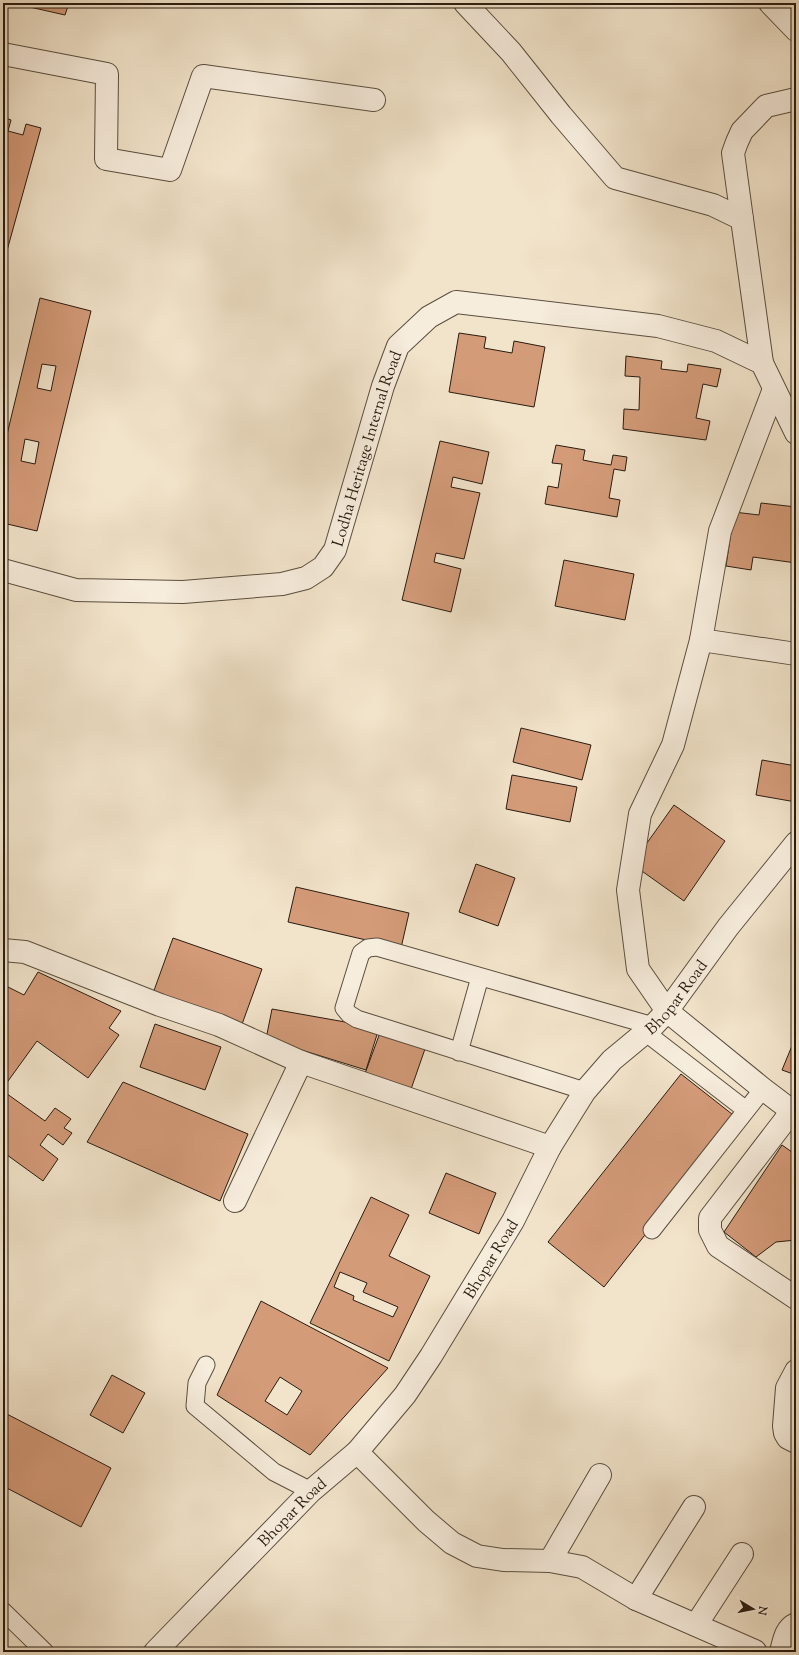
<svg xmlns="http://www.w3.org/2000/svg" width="799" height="1655" viewBox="0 0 799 1655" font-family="'Sorts Mill Goudy',serif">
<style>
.building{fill:#d49b79;stroke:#281c10;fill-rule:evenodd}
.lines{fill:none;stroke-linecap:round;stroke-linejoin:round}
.service-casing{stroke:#5a4e3f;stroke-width:19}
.minor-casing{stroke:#5a4e3f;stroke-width:24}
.tertiary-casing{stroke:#5a4e3f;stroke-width:24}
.service{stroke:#f7eddd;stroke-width:17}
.minor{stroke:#f7eddd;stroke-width:22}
.tertiary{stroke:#f7eddd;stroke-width:22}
.labels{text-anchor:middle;stroke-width:3.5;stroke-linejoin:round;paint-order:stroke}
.street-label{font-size:16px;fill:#281c10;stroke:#f7eddd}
</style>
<rect width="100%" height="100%" fill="#f2e4cb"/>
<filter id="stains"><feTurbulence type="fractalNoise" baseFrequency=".005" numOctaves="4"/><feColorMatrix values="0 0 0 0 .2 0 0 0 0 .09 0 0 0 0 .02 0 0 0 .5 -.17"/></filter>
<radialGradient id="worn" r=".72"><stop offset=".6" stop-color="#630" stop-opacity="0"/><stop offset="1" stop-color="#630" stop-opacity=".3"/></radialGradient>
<!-- building -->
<path class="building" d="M 12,3 L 69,3 L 65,15 Z
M 3,117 L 11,120 L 8,131 L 23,135 L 26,124 L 41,128 L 3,265 L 3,199 L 5,193 L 3,192 Z
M 796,265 L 796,307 L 794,307 Z
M 40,298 L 91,311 L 37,531 L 3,523 L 3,451 ZM 42,364 L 56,366 L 51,391 L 37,388 ZM 25,439 L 39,442 L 35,464 L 21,461 Z
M 459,333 L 486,337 L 484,348 L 512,353 L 514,341 L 545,347 L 534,407 L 449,392 Z
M 626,356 L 662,361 L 661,369 L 687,372 L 688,364 L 721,369 L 717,387 L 703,384 L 696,418 L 710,421 L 706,440 L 623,429 L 624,409 L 639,410 L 640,377 L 625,376 Z
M 440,441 L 489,452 L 482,484 L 453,477 L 451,487 L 480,493 L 464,559 L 436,553 L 434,562 L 461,569 L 451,612 L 402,600 Z
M 556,445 L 585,450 L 583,460 L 593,462 L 611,465 L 613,455 L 627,457 L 625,471 L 614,469 L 609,498 L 620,500 L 617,517 L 545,504 L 548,486 L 558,488 L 562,464 L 552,463 Z
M 761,503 L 796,507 L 796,563 L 753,557 L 751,570 L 726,566 L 734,512 L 759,515 Z
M 564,560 L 634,574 L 625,620 L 555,606 Z
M 521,728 L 591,745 L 582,780 L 513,762 Z
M 762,760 L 796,766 L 796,802 L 756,795 Z
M 512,775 L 577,787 L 570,822 L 506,809 Z
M 674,805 L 725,841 L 684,901 L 632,864 Z
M 476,864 L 515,878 L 498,926 L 459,912 Z
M 296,887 L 409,913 L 401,948 L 288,922 Z
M 173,938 L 262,969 L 241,1027 L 152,996 Z
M 38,972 L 121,1011 L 109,1028 L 119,1035 L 88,1078 L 37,1041 L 3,1088 L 3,991 L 6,986 L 24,995 Z
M 272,1009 L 379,1028 L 366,1070 L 266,1039 Z
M 155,1024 L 221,1047 L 205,1090 L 140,1067 Z
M 381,1030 L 426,1046 L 409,1095 L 363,1079 Z
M 796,1036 L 796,1075 L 782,1070 Z
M 681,1074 L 737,1118 L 604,1287 L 548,1242 Z
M 123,1082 L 248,1134 L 220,1201 L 87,1142 Z
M 3,1091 L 45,1121 L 55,1108 L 71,1119 L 64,1128 L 72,1133 L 63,1145 L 48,1134 L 40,1145 L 58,1159 L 43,1181 L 3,1152 Z
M 782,1145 L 796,1155 L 796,1240 L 776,1242 L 756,1257 L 724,1232 Z
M 446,1173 L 496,1193 L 479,1234 L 429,1213 Z
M 371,1197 L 409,1215 L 389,1256 L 430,1276 L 389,1361 L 310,1323 ZM 340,1272 L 367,1283 L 363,1292 L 398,1307 L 393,1317 L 353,1300 L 354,1296 L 334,1287 Z
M 261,1301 L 388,1368 L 310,1455 L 217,1395 ZM 280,1377 L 302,1391 L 287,1415 L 265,1401 Z
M 112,1375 L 145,1393 L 123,1433 L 90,1415 Z
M 3,1412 L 111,1468 L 81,1527 L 3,1486 Z"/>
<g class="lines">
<!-- service casing -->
<g class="service-casing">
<path id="service" d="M 645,1032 L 746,1110
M 459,1052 L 480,977
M 585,1091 L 357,1019 L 349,1014 L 344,1008 L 361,953 L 368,948 L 377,947 L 653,1026
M 652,1230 L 763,1089
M 206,1365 L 197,1383 L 195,1406 L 274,1472 L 311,1491
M 3,1611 L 45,1652"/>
</g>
<!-- minor casing -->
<g class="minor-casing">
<g id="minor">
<path d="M 465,3 L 511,52 L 561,115 L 615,178 L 713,205 L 742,219 L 762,363"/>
<path d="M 770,3 L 796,30"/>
<path d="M 3,54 L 107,74 L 106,159 L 170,170 L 203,76 L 374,100"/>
<path d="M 742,219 L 733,153 L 737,142 L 742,131 L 766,106 L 796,99"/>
<path d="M 774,389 L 720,531 L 701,640 L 673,745 L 640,814 L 628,890 L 638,969 L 667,1011 L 763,1089 L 796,1114"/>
<path id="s1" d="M 3,570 L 76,590 L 183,592 L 282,584 L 306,578 L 323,567 L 335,550 L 383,386 L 398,346 L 429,317 L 456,302 L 658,326 L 716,341 L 762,363 L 796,433"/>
<path d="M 701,640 L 796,654"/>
<path d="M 3,950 L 25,952 L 160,1005 L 219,1025 L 301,1062 L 550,1147"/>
<path d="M 792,1111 L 710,1218 L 710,1230 L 718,1246 L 796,1298"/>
<path d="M 235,1201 L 301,1062"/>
<path d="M 796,1371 L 787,1388 L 784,1426 L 785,1433 L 788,1438 L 796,1442"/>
<path d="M 357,1452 L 426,1521 L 452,1543 L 477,1556 L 503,1560 L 550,1561 L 582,1567 L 636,1599 L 755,1651"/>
<path d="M 550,1561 L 600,1475"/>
<path d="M 636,1599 L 694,1507"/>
<path d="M 696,1625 L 742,1554"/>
<path d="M 781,1652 C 784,1641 785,1629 796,1624"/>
</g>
</g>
<!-- tertiary casing -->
<g class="tertiary-casing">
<g id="tertiary">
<path id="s2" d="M 155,1652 L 311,1491 L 357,1452 L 405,1395 L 431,1356 L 513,1221 L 550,1147 L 585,1091 L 612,1060 L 653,1026 L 667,1011 L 728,927 L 796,843"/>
</g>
</g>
<!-- service -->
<use href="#service" class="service"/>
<!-- minor -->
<use href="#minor" class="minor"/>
<!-- tertiary -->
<use href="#tertiary" class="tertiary"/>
</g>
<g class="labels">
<!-- street labels -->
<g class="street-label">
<text dy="6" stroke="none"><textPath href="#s1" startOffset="454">Lodha Heritage Internal Road</textPath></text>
<text dy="6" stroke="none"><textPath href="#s2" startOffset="844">Bhopar Road</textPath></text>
<text dy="6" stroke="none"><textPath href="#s2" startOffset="520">Bhopar Road</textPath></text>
<text dy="6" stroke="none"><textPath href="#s2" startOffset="196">Bhopar Road</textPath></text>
</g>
</g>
<!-- margin -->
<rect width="799" height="1655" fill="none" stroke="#f2e4cb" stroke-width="16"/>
<rect x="4" y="4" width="791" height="1647" fill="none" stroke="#281c10" stroke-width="2"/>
<rect x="8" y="8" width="783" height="1639" fill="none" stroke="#281c10"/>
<!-- north arrow -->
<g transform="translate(753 1609) rotate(100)" stroke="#f7eddd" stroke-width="3" paint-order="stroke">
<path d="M0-3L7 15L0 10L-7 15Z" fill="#281c10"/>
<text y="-6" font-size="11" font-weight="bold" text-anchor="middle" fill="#281c10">N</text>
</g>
<rect width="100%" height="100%" filter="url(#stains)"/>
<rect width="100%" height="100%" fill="url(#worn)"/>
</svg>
